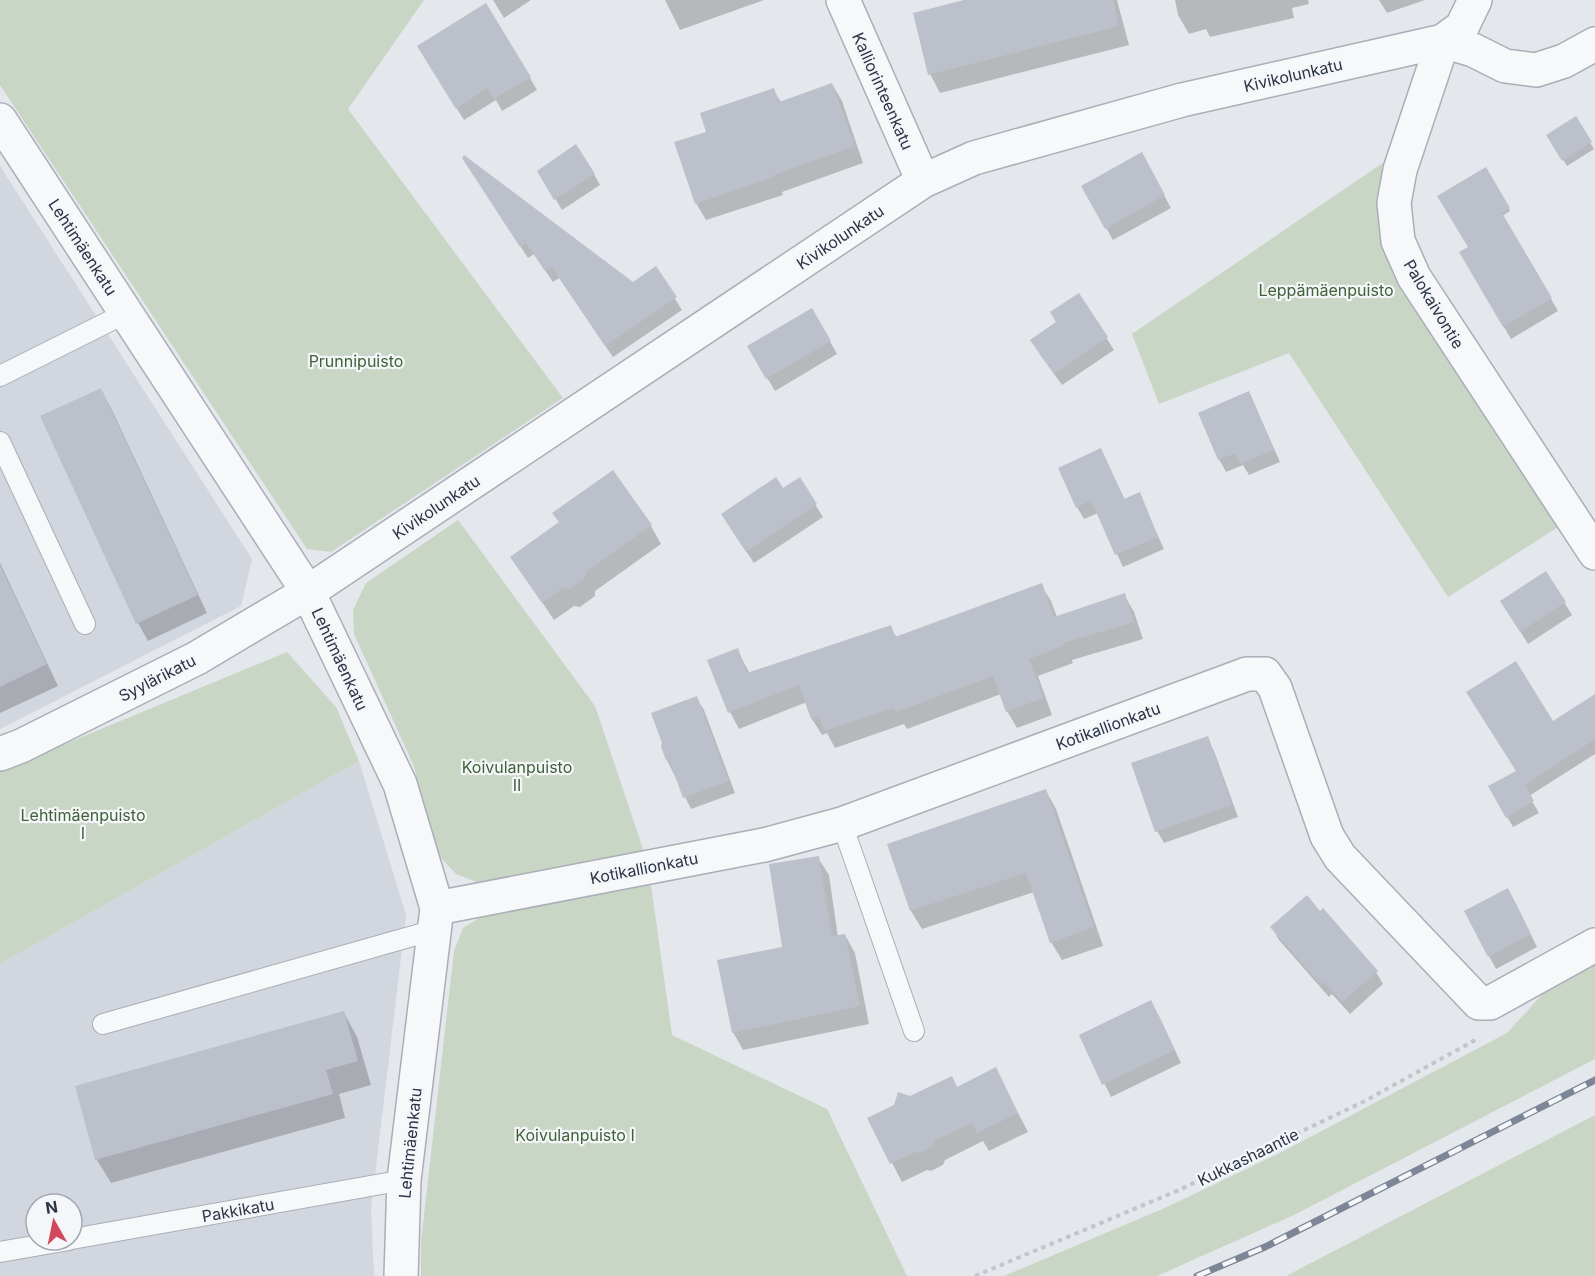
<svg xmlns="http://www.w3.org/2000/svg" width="1595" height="1276" viewBox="0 0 1595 1276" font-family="Inter,sans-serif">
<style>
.built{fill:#d2d6de;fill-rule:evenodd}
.green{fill:#c9d6c5}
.shadow{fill:#0003}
.building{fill:#bbc0ca}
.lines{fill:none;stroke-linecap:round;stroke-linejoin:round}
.lane-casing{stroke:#a9aeb7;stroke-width:22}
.street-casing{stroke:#a9aeb7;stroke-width:36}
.path{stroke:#c2c5cb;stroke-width:4;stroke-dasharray:4.5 4.5;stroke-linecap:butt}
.lane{stroke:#f7f8fa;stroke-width:20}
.street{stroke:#f7f8fa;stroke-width:33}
.rail-casing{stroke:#7d8696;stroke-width:7}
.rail{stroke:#f4f6f9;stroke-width:4.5;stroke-dasharray:14;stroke-linecap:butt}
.labels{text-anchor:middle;stroke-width:4.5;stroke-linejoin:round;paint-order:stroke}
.street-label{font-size:16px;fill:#2b3445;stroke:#f4f6f9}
.park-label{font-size:16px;fill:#3f6138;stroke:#f4f6f9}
</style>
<rect width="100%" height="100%" fill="#e4e7ec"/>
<!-- built -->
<path class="built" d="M 0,166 L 252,559 L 241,606 L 0,729 Z
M 359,761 L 406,915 L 371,1209 L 374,1276 L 0,1276 L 0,964 ZM 36,1204 L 72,1204 L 72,1240 L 36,1240 Z"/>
<!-- green -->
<path class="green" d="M 0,0 L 424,0 L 348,109 L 563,398 L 331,552 L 307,549 L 0,85 Z
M 1387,160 L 1381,199 L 1560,526 L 1448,597 L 1289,353 L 1159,404 L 1132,334 Z
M 458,520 L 595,706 L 644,852 L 477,882 L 456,874 L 439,856 L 413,764 L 354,634 L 353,610 L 366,583 Z
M 287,652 L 336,707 L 359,761 L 0,964 L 0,771 Z
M 651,885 L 672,1035 L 827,1109 L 907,1276 L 421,1276 L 421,1242 L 454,951 L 463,928 L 482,916 Z
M 1595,961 L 1595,1059 L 1294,1215 L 1157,1276 L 1004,1276 L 1167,1207 L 1278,1154 L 1507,1033 L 1549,987 Z
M 1595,1115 L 1595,1276 L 1286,1276 Z"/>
<!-- shadow -->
<path class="shadow" d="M 493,0 L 531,0 L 504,18 Z
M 665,0 L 764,0 L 680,30 Z
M 970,0 L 1117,0 L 1129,45 L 940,93 L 930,74 Z
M 1175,0 L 1308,0 L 1309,4 L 1292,8 L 1294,18 L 1210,37 L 1206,29 L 1189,34 L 1178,15 Z
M 1379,0 L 1425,0 L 1387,13 Z
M 426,59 L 530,78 L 537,90 L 502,111 L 496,100 L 464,120 Z
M 832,84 L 842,101 L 863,163 L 782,192 L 783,195 L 706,220 L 696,203 L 708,133 L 773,90 L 781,102 Z
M 1575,118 L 1594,149 L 1567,166 L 1548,135 Z
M 1141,154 L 1171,208 L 1113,240 L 1083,187 Z
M 1485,169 L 1510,211 L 1465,240 Z
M 471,170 L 633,284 L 656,269 L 682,310 L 613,357 L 559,278 L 553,282 L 534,254 L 528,258 Z
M 539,171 L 594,174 L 600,185 L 562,210 Z
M 1513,234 L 1558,311 L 1511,339 L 1461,254 Z
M 1079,295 L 1114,350 L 1062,385 L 1039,353 L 1058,323 Z
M 812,310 L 837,354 L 775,391 L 749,347 Z
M 101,390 L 111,408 L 207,613 L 148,641 L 138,623 Z
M 1249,392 L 1280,462 L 1249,475 L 1243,465 L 1226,472 L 1219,459 Z
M 1107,462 L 1125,500 L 1139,494 L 1164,549 L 1123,567 L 1098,513 L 1084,519 L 1077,507 Z
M 799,479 L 823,517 L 754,563 L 730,527 Z
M 554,513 L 651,526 L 661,544 L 595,591 L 595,596 L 580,607 L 574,606 L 554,620 L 512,557 L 560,523 Z
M 0,563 L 58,686 L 0,713 Z
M 1546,573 L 1572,615 L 1528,644 L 1509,613 Z
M 1041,585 L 1051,601 L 1057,617 L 1124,595 L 1134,612 L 1143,639 L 1072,660 L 1073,663 L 1038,676 L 1052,715 L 1017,728 L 1007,711 L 1001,694 L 907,729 L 904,724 L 835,748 L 827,733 L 822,735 L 812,719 L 807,702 L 739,729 L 730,712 L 737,650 L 750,674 L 890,627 L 897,638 Z
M 696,698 L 704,710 L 735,793 L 691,809 L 667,760 Z
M 1595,710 L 1595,754 L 1529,796 L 1539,813 L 1513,827 L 1490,787 L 1517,771 L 1552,723 Z
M 1207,738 L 1214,751 L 1238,817 L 1164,843 L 1157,831 Z
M 1046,791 L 1056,809 L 1103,946 L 1062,960 L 1051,942 L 1034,892 L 922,929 L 911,911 L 889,845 Z
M 818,858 L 829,875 L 838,937 L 845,935 L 855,953 L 869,1024 L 743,1050 L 733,1032 L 784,948 Z
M 1515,902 L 1537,947 L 1496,969 L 1489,956 Z
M 1272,927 L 1376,972 L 1383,984 L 1350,1014 L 1332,994 L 1329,997 L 1279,940 Z
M 344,1013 L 357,1037 L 371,1085 L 339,1094 L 345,1118 L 111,1183 L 97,1160 L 77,1087 Z
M 1158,1014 L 1181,1063 L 1111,1097 L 1081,1036 Z
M 995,1069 L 1028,1132 L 989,1151 L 983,1141 L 945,1160 L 943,1165 L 931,1171 L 927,1170 L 902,1182 L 869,1119 L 910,1098 L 957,1089 Z"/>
<!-- building -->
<path class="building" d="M 964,0 L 1113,0 L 1119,26 L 928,75 L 913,13 Z
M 486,3 L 531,77 L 494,99 L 487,88 L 456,109 L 417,46 Z
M 832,83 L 855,146 L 774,175 L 774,177 L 695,204 L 674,142 L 706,132 L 700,113 L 774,88 L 779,102 Z
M 1576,116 L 1592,142 L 1562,161 L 1546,135 Z
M 576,144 L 595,174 L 554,200 L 537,171 Z
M 1142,152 L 1165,195 L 1105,229 L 1081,186 Z
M 464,155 L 633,282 L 656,266 L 677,297 L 605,346 L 552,267 L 545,271 L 526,243 L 520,247 L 462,158 Z
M 1486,167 L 1510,208 L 1502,213 L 1552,298 L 1503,327 L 1459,252 L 1468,247 L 1437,196 Z
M 1079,293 L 1108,337 L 1054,374 L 1030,340 L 1056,322 L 1050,312 Z
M 812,308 L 831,341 L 766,379 L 747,346 Z
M 101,388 L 198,595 L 136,624 L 40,416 Z
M 1249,391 L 1274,450 L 1240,464 L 1236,453 L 1218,460 L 1198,413 Z
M 1101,448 L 1124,499 L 1140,492 L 1158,537 L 1115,555 L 1091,500 L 1076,508 L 1058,468 Z
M 613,470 L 652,525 L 586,572 L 585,578 L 569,589 L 563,588 L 542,603 L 510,557 L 559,522 L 552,513 Z
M 776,477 L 783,488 L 800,477 L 817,504 L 746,552 L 721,514 Z
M 0,565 L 47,664 L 0,687 Z
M 1546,571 L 1566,602 L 1520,632 L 1500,601 Z
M 1042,583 L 1054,617 L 1125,593 L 1134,622 L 1064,643 L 1065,645 L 1029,659 L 1044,698 L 1006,712 L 993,676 L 896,712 L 894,708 L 824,731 L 819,716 L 811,719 L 799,685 L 728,713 L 707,660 L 738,648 L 747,673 L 891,625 L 895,637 Z
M 1516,661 L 1553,721 L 1595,694 L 1595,739 L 1525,785 L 1534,801 L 1506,818 L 1488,786 L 1516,771 L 1466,692 Z
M 697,696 L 729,781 L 683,798 L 670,762 L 666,760 L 661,747 L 662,743 L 651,713 Z
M 1208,736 L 1232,805 L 1155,832 L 1131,763 Z
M 1046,789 L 1094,927 L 1050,943 L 1026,873 L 910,911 L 887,844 Z
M 819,856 L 832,936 L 845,934 L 860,1006 L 732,1033 L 717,960 L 782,947 L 769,864 Z
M 1508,888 L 1531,934 L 1488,957 L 1464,911 Z
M 1307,895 L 1320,911 L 1323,908 L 1378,971 L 1342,1002 L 1324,982 L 1321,985 L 1270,927 Z
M 1151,1000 L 1175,1050 L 1102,1085 L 1079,1035 Z
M 344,1011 L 358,1061 L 326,1070 L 333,1094 L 95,1160 L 75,1086 Z
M 996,1067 L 1018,1113 L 977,1133 L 972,1123 L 935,1141 L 933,1146 L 920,1153 L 915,1152 L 890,1164 L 867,1118 L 894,1105 L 898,1092 L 910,1096 L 952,1076 L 957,1087 Z"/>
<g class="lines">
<!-- lane casing -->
<g class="lane-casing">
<path id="lane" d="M 0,376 L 126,313
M 0,442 L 85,624
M 842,824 L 914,1031
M 103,1024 L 434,930
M 72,1239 L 404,1180
M 0,1252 L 69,1240"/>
</g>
<!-- street casing -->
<g class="street-casing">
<path id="street" d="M 843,0 L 923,181
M 1475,0 L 1462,27 L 1443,41 L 1400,170 L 1394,203 L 1398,241 L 1414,277 L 1595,553
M 0,120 L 308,592 L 400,784 L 437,908 L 404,1180 L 401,1276
M 0,754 L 21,746 L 197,658 L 308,592 L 923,181 L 974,158 L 1182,100 L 1443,41 L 1473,50 L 1505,66 L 1536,70 L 1564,61 L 1595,44
M 437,908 L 764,845 L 842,824 L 1247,674 L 1265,674 L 1275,688 L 1327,836 L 1340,857 L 1479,1003 L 1490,1003 L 1595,945"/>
</g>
<!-- path -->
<path class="path" d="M 975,1276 L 1179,1190 L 1365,1101 L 1477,1039"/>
<!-- lane -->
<use href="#lane" class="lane"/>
<!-- street -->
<use href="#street" class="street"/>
<!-- rail casing -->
<g class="rail-casing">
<path id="rail" d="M 1197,1276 L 1265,1247 L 1595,1080"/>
</g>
<!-- rail -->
<use href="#rail" class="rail"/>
</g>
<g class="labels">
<!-- street labels -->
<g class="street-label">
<text transform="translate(1293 75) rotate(-13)" y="6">Kivikolunkatu</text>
<text transform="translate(883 91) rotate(66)" y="6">Kalliorinteenkatu</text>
<text transform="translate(840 237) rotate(-34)" y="6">Kivikolunkatu</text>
<text transform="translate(83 247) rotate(57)" y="6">Lehtimäenkatu</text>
<text transform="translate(1434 304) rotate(59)" y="6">Palokaivontie</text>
<text transform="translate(436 507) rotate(-34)" y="6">Kivikolunkatu</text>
<text transform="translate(340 659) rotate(65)" y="6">Lehtimäenkatu</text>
<text transform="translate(157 678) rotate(-27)" y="6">Syylärikatu</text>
<text transform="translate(1108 726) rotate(-20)" y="6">Kotikallionkatu</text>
<text transform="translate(644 868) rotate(-11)" y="6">Kotikallionkatu</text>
<text transform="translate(410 1143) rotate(-84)" y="6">Lehtimäenkatu</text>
<text transform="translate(1248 1157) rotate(-26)" y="6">Kukkashaantie</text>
<text transform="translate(238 1210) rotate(-10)" y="6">Pakkikatu</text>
</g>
<!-- park labels -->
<g class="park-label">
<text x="1326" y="296">Leppämäenpuisto</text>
<text x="356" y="367">Prunnipuisto</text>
<text x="517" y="773">Koivulanpuisto<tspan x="517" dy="18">II</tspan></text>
<text x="83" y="821">Lehtimäenpuisto<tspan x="83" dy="18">I</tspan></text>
<text x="575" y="1141">Koivulanpuisto I</text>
</g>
</g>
<!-- north arrow -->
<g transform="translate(54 1222) rotate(351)"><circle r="28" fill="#f4f6f9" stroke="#a4a8b1" stroke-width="1.5"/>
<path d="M0-4.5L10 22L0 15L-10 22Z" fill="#d1495b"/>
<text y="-9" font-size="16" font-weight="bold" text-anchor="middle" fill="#2b3445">N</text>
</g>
</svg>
